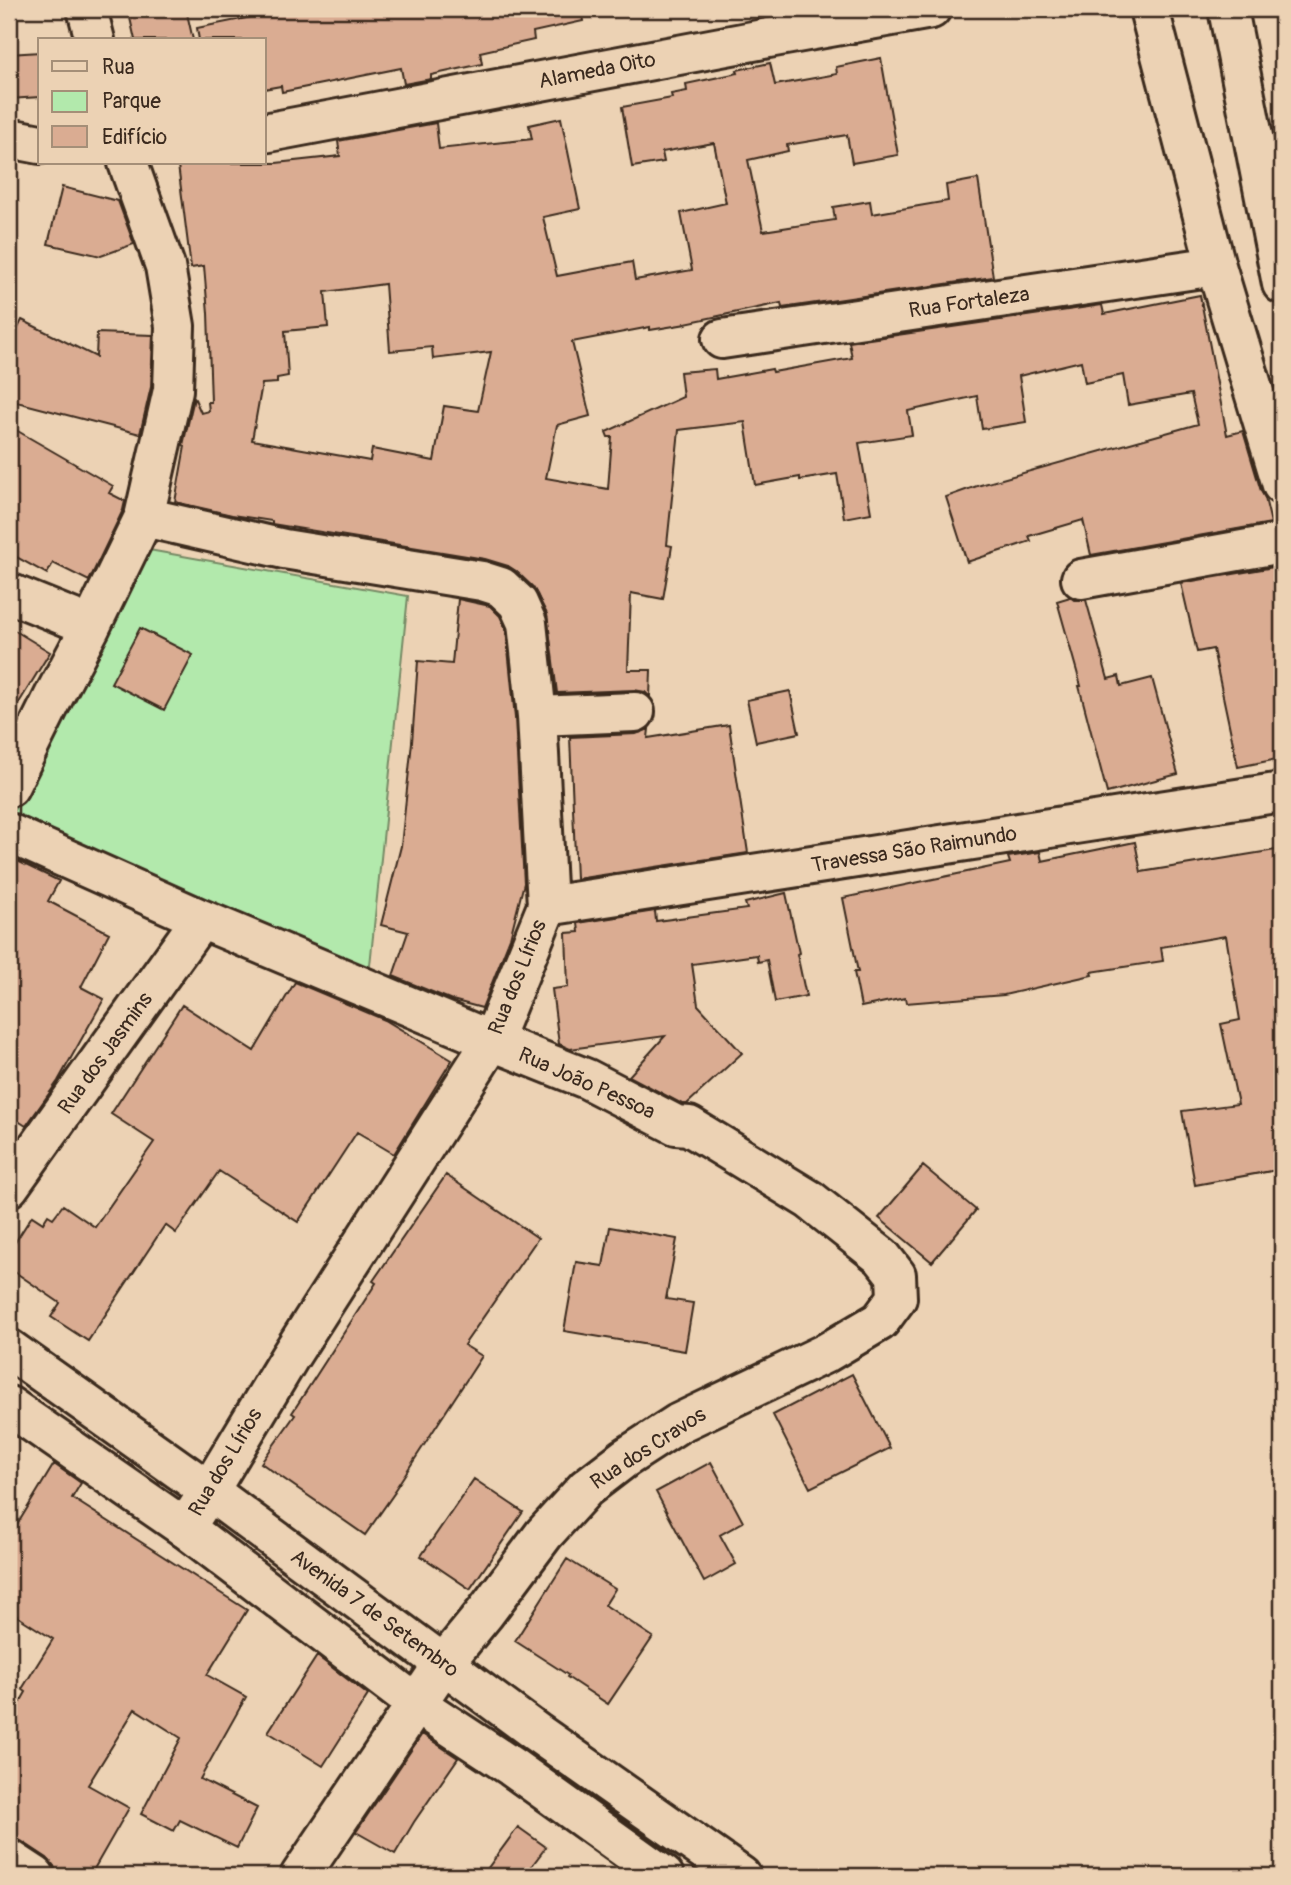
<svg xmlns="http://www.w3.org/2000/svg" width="1291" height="1885" viewBox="0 0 1291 1885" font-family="Pangolin,sans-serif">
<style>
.green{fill:#b2e9ac;stroke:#768a65;stroke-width:2}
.building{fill:#daac92;stroke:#3b2a1e;stroke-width:2;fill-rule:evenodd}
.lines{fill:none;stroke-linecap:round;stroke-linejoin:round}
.minor-casing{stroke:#3b2a1e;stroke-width:44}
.tertiary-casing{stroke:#3b2a1e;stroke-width:44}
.primary-casing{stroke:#3b2a1e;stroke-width:44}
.minor{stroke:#ecd2b4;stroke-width:38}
.tertiary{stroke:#ecd2b4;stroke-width:38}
.primary{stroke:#ecd2b4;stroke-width:38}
.labels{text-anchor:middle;stroke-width:6;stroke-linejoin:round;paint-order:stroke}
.street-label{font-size:21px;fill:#3b2a1e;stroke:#ecd2b4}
</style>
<rect width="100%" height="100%" fill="#ecd2b4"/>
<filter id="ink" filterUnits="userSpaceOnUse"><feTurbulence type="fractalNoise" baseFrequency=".0143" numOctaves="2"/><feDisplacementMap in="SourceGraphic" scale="14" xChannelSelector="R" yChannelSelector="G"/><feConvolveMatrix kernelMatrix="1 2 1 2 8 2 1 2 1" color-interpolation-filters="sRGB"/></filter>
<g filter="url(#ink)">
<!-- green -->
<path class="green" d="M 149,550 L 408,596 L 369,975 L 10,818 Z"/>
<!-- building -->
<path class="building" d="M 128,9 L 186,9 L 193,40 L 135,40 Z
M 265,9 L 581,9 L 583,21 L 533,32 L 534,40 L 480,52 L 482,64 L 431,75 L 431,79 L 404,84 L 401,68 L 282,92 L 281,86 L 264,89 L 264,40 L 199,40 L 197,28 L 266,14 Z
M 40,52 L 40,97 L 9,99 L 9,54 Z
M 881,58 L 898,155 L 852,163 L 847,135 L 787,145 L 788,151 L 748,160 L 763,231 L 835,220 L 833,207 L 870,201 L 872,214 L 948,201 L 946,185 L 978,179 L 993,277 L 782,308 L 781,303 L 685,323 L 686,324 L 650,330 L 650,327 L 572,342 L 590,416 L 557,425 L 546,478 L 608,489 L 612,437 L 608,437 L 606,432 L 683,397 L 680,372 L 715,369 L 716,379 L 772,369 L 773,372 L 852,358 L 849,342 L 1102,305 L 1104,314 L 1200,295 L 1227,435 L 1243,431 L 1261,491 L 1265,498 L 1271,523 L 1091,555 L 1083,520 L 1029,536 L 1031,541 L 967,562 L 946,497 L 977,486 L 1198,424 L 1191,394 L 1128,405 L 1123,375 L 1085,383 L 1081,361 L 1019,376 L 1026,422 L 982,429 L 977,396 L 908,411 L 912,435 L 859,443 L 871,513 L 844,518 L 837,474 L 800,480 L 800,477 L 755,485 L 745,422 L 679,430 L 667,545 L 672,546 L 663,599 L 631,593 L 628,670 L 651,670 L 650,697 L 645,692 L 634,690 L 557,693 L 547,614 L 533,587 L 516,571 L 508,566 L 485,559 L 272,524 L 272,521 L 232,515 L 175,502 L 185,446 L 183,445 L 194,398 L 195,399 L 201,413 L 209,411 L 208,402 L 211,402 L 208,313 L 204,266 L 191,268 L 178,165 L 193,163 L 276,163 L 340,156 L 338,141 L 436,123 L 439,149 L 532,139 L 529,125 L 561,118 L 580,209 L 543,217 L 557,276 L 632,262 L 635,280 L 692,270 L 681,213 L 726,203 L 714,143 L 662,152 L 664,162 L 632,167 L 622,107 L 672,98 L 671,94 L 687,91 L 686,84 L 738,73 L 737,70 L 770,63 L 775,85 L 837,74 L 836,67 ZM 385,284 L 390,351 L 432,347 L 433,359 L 491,352 L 478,411 L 444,406 L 434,461 L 372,449 L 370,461 L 252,440 L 262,384 L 277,383 L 277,378 L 288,376 L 285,331 L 328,327 L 325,292 Z
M 62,187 L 118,201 L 134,244 L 101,256 L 48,244 Z
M 22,320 L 96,357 L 97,333 L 153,335 L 151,387 L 140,434 L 9,400 L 9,346 Z
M 9,426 L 113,486 L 109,493 L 125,501 L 123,510 L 89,581 L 53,563 L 47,574 L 9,553 Z
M 1280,566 L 1282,575 L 1282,758 L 1238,767 L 1213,649 L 1197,652 L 1181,583 Z
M 1070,597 L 1074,600 L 1086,600 L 1108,679 L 1119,676 L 1121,686 L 1152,678 L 1178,774 L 1107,793 L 1079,686 L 1081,686 L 1057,601 Z
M 458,599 L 490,606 L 500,616 L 506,629 L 515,718 L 524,883 L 510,938 L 482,1008 L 452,1000 L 393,976 L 408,932 L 381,925 L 401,846 L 412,742 L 418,661 L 452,664 Z
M 9,627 L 50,652 L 9,719 Z
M 140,628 L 193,655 L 164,710 L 111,683 Z
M 790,691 L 799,733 L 756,742 L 747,700 Z
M 729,725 L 748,853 L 576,879 L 570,737 L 636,734 L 649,729 L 648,738 Z
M 1135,842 L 1141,872 L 1282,849 L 1282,1169 L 1195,1185 L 1182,1111 L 1238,1104 L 1221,1024 L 1240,1020 L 1226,936 L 1161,947 L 1163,961 L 1091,972 L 1092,975 L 1004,995 L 906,1003 L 905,998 L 861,1007 L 854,972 L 858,972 L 843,898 L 1010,863 L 1008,857 L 1040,852 L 1042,861 Z
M 9,857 L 59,881 L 48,901 L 109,933 L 81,987 L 104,999 L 58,1081 L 26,1126 L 9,1115 Z
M 786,893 L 799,953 L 797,954 L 806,996 L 775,1002 L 767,960 L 758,962 L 757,955 L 692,964 L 698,1005 L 742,1053 L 687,1104 L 682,1104 L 629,1076 L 665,1036 L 570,1049 L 559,1044 L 552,989 L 568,987 L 566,933 L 579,932 L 578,923 L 655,911 L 656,921 L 747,909 L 745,903 Z
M 295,982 L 385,1020 L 452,1060 L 394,1154 L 357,1132 L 298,1222 L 219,1171 L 176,1233 L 165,1225 L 88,1341 L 51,1317 L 60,1303 L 9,1268 L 9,1252 L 32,1216 L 43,1223 L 48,1215 L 53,1218 L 63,1205 L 95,1227 L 154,1142 L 111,1114 L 182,1005 L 254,1051 Z
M 923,1166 L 976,1210 L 932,1262 L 879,1218 Z
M 446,1175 L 538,1238 L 464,1345 L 482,1356 L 394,1491 L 395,1492 L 365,1535 L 261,1463 L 295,1415 L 292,1413 L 376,1283 L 373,1281 Z
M 610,1227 L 677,1239 L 666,1299 L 693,1303 L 685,1351 L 564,1331 L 576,1262 L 603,1266 Z
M 852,1374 L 890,1448 L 810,1488 L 773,1415 Z
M 711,1462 L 743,1522 L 720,1535 L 736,1564 L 704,1582 L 656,1492 Z
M 54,1464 L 81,1483 L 72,1498 L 247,1610 L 207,1675 L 246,1697 L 200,1779 L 257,1808 L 237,1848 L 180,1820 L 174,1831 L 141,1814 L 181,1738 L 135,1709 L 88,1785 L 129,1808 L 90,1876 L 57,1876 L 54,1866 L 47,1858 L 21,1841 L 9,1837 L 9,1722 L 26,1692 L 22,1689 L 53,1639 L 9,1611 L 9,1538 Z
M 474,1479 L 523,1512 L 470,1589 L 421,1556 Z
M 567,1559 L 615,1589 L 605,1605 L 653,1637 L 608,1704 L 567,1677 L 568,1675 L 515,1641 Z
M 317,1656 L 368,1695 L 323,1766 L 268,1732 Z
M 422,1734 L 458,1758 L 414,1822 L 395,1854 L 356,1832 Z
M 518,1827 L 546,1847 L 524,1876 L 482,1876 Z"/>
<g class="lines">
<!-- minor casing -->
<g class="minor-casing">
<path id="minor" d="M 87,9 L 95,40
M 1149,9 L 1216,266 L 1282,485
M 264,133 L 774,37 L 931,9
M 9,138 L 40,144
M 722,339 L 1216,266
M 144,517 L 284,549 L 482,581 L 501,587 L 518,603 L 527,623 L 537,716 L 547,906 L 492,1041 L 289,1358 L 209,1491 L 185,1528
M 1081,579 L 1282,543
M 9,593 L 91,626
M 537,716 L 635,712
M 9,787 L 55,694 L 91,626 L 144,517 L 173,390 L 175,326 L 165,266 L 128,163
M 9,833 L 201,919 L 492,1041 L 587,1079 L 676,1125 L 689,1126 L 810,1200 L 882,1257 L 896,1275 L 897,1298 L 880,1321 L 826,1353 L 679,1423 L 625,1458 L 586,1488 L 544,1534 L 485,1613 L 444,1663 L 300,1876
M 547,906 L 1282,792
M 9,1187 L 201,919
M 9,1859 L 35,1876"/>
</g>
<!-- tertiary casing -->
<g class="tertiary-casing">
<path id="tertiary" d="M 9,1349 L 209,1491 L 536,1732 L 741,1876
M 9,1406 L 185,1528 L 415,1703 L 512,1767 L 664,1876"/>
</g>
<!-- primary casing -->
<g class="primary-casing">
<path id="primary" d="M 1228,9 L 1282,284"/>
</g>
<!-- minor -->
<use href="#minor" class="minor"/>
<!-- tertiary -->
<use href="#tertiary" class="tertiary"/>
<!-- primary -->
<use href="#primary" class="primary"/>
</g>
</g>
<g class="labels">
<!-- street labels -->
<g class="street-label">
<text transform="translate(597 70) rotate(-11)" y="7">Alameda Oito</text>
<text transform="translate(969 302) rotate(-8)" y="7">Rua Fortaleza</text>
<text transform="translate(914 849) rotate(-9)" y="7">Travessa São Raimundo</text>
<text transform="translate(517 977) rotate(-68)" y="7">Rua dos Lírios</text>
<text transform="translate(105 1053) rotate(-54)" y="7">Rua dos Jasmins</text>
<text transform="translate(587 1083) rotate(24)" y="7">Rua João Pessoa</text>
<text transform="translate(648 1448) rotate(-33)" y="7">Rua dos Cravos</text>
<text transform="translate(225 1462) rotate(-59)" y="7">Rua dos Lírios</text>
<text transform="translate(375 1613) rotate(36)" y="7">Avenida 7 de Setembro</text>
</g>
</g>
<!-- margin -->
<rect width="1291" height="1885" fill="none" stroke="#ecd2b4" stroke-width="35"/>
<rect x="18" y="18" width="1256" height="1850" fill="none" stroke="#3b2a1e" stroke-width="2.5" filter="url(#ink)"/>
<!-- legend -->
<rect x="38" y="38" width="228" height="126" fill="#ecd2b4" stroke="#a58f78" stroke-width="2"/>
<rect x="52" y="61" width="35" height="10" fill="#ecd2b4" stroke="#a58f78" stroke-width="2"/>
<text x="102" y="74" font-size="21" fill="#3b2a1e">Rua</text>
<rect x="52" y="91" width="35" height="21" fill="#b2e9ac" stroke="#a58f78" stroke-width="2"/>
<text x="102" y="108" font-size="21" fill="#3b2a1e">Parque</text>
<rect x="52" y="126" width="35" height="21" fill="#daac92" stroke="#a58f78" stroke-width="2"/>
<text x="102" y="144" font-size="21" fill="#3b2a1e">Edifício</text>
</svg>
